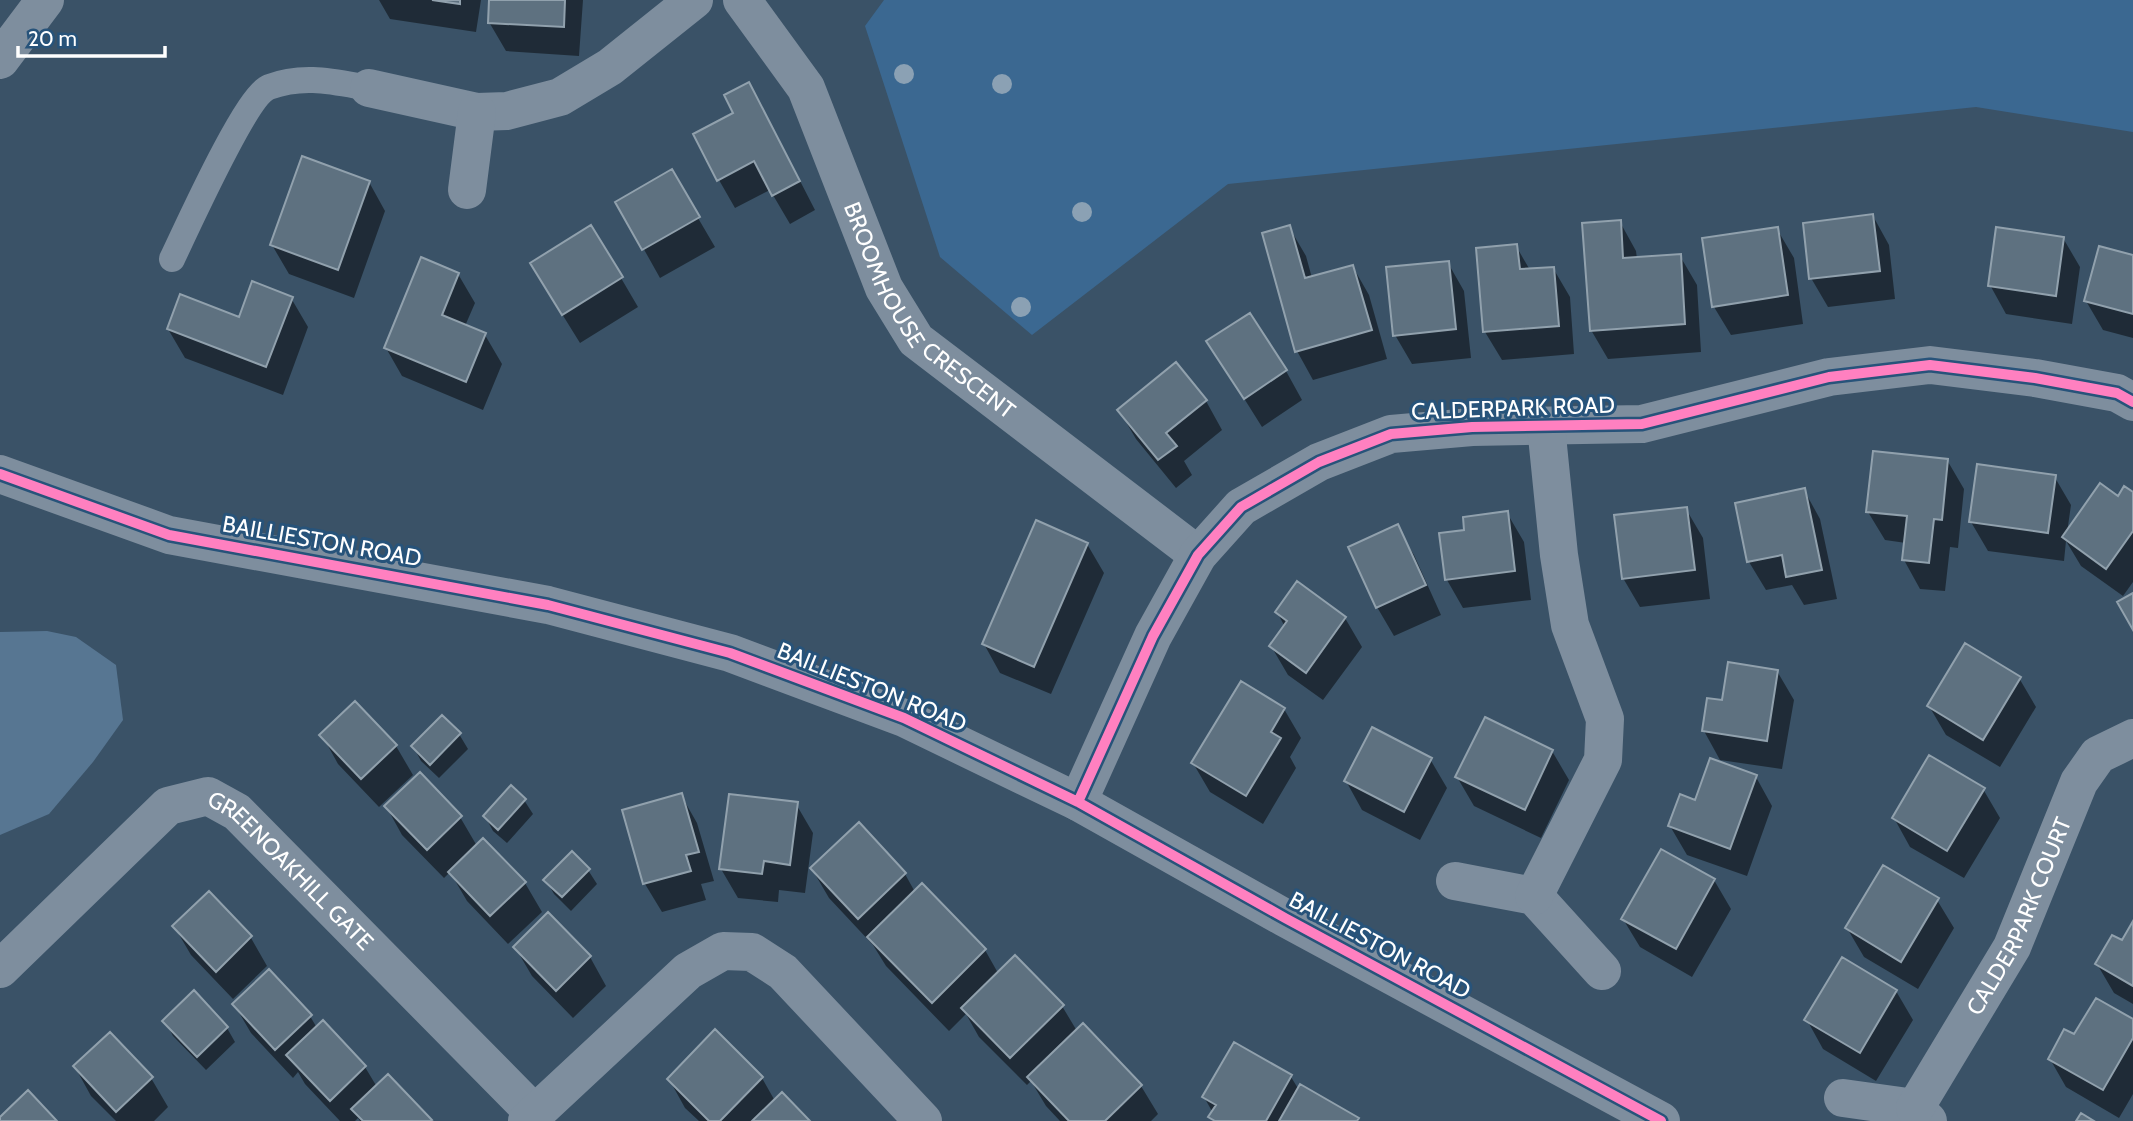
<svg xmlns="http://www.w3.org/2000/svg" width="2133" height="1121" viewBox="0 0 2133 1121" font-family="Cabin,sans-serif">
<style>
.green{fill:#3b6891}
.water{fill:#577692}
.shadow{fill:#0007}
.building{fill:#5e7180;stroke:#91a1ad;stroke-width:2}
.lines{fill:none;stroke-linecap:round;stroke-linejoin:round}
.service{stroke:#7e8e9e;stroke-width:26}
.minor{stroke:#7e8e9e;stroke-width:38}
.tertiary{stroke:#7e8e9e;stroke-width:38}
.cycleway-casing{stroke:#27537a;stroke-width:15}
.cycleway{stroke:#ff80c0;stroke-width:10}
.tree{fill:#8ba1b4}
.labels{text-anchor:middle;stroke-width:6;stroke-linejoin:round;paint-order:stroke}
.street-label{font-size:23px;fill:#fff;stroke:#27537a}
</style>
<rect width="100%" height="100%" fill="#3a5267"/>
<!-- green -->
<path class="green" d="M 884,0 L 2133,0 L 2133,132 L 1976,107 L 1228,184 L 1032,335 L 940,257 L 865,26 Z"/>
<!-- water -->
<path class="water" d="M 47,631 L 76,637 L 116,665 L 123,720 L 93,762 L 49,814 L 0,835 L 0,632 Z"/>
<!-- shadow -->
<path class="shadow" d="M 379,0 L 481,0 L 476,32 L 390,19 Z
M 491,0 L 583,0 L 579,56 L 506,51 L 489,22 Z
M 765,113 L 815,210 L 790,224 L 770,190 L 735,208 L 719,180 Z
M 671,172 L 715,247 L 660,278 L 618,203 Z
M 369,182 L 385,211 L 354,298 L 289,274 L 272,245 Z
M 1873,216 L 1889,245 L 1895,299 L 1828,307 L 1811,278 Z
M 1620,222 L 1636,251 L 1637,259 L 1680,256 L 1697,285 L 1701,352 L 1608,359 L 1591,330 Z
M 1289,227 L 1306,256 L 1312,278 L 1353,267 L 1369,295 L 1387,359 L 1313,380 L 1297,351 Z
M 1777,229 L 1794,258 L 1803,324 L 1731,335 L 1714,307 Z
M 2063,238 L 2080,267 L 2072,324 L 2006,314 L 1990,285 Z
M 1516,246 L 1530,270 L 1553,268 L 1570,297 L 1574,354 L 1502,360 L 1485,332 Z
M 2133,257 L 2133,338 L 2103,330 L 2086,301 Z
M 1448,263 L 1464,291 L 1471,358 L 1412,364 L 1395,335 Z
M 458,274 L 475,303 L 465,326 L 485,335 L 502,364 L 483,410 L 402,376 L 386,348 Z
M 621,278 L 638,307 L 580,343 L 549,293 Z
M 291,298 L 308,327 L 283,395 L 185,358 L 168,329 L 240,319 Z
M 1208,341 L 1286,371 L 1302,400 L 1262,427 Z
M 1175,364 L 1206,401 L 1222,430 L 1184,461 L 1192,475 L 1176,488 L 1136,439 L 1119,410 Z
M 1947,460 L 1964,489 L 1958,548 L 1950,547 L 1945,591 L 1920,589 L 1904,560 L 1906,543 L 1885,540 L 1868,512 Z
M 2054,476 L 2071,505 L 2067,533 L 2119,499 L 2133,494 L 2133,582 L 2123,596 L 2081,566 L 2066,541 L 2064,561 L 1988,551 L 1971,522 Z
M 1804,490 L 1820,519 L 1837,599 L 1804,605 L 1792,585 L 1766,590 L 1749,562 L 1737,504 Z
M 1686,509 L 1703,538 L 1710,599 L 1640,607 L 1623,578 Z
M 1507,513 L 1524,542 L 1531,600 L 1463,608 L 1447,580 L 1466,532 Z
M 1397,527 L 1414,555 L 1441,615 L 1394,636 L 1377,607 L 1350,548 Z
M 1087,544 L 1104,573 L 1051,694 L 1000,673 L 984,644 Z
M 1277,612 L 1345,618 L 1362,647 L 1323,700 L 1288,675 L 1271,646 L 1285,627 Z
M 1777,671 L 1794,700 L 1782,769 L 1720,760 L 1704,731 Z
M 2019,678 L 2036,707 L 2000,767 L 1946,735 L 1929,706 Z
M 354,703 L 396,746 L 413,775 L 379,807 L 338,764 L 322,735 Z
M 1284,709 L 1301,738 L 1290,757 L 1296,768 L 1263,824 L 1210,792 L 1193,763 Z
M 459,734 L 468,749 L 439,778 L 421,761 L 413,746 Z
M 1552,751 L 1569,780 L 1541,838 L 1474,806 L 1457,777 Z
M 1430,759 L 1447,788 L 1420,840 L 1362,810 L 1346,781 Z
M 1756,777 L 1772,806 L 1747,876 L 1687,855 L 1670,826 L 1696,802 Z
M 1983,789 L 2000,818 L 1964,878 L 1910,847 L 1894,818 Z
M 681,795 L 697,823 L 714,881 L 701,884 L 706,900 L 662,912 L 645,884 L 624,811 Z
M 524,800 L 533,814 L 507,843 L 493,831 L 485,816 Z
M 796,804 L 813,833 L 805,893 L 779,890 L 778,902 L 738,898 L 721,869 Z
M 386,806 L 460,817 L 477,846 L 483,840 L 525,883 L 542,912 L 508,944 L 467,901 L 450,872 L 444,878 L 402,835 Z
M 859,825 L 905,874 L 915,892 L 985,950 L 998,973 L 1062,1006 L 1077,1031 L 1141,1086 L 1158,1114 L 1151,1121 L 1060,1121 L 1046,1106 L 1031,1081 L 1027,1085 L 979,1037 L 966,1014 L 949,1031 L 886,966 L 873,945 L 829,898 L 812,869 Z
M 588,870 L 597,884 L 571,911 L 554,894 L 546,880 Z
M 1714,880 L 1731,909 L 1692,977 L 1640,947 L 1623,919 Z
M 209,893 L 251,938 L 267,966 L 233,999 L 191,955 L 174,926 Z
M 1937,900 L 1954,928 L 1918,989 L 1864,957 L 1847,928 Z
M 548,915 L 590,957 L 606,986 L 573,1018 L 532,976 L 515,947 Z
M 2133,925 L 2133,1004 L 2114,993 L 2097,964 L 2123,943 Z
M 1896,991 L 1913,1020 L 1876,1081 L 1823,1049 L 1807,1020 Z
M 234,1004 L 310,1016 L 317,1028 L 365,1067 L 377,1087 L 388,1076 L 430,1121 L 360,1121 L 358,1118 L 355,1121 L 340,1121 L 305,1084 L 298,1072 L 293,1078 L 251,1033 Z
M 165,1021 L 227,1028 L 235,1042 L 206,1070 L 173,1036 Z
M 2133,1021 L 2133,1094 L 2119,1118 L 2066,1087 L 2050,1059 L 2075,1037 Z
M 110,1034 L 151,1078 L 168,1107 L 154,1121 L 116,1121 L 91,1096 L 75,1067 Z
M 1234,1044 L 1291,1077 L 1299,1090 L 1359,1121 L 1213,1121 L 1210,1117 L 1213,1113 L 1204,1097 Z
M 762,1078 L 775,1101 L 807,1121 L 699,1121 L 685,1108 L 669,1079 Z"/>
<!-- building -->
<path class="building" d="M 432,0 L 460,0 L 460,4 Z
M 489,0 L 565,0 L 564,27 L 488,23 Z
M 749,82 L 800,181 L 772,196 L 754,161 L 717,181 L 693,134 L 733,113 L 724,95 Z
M 302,156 L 370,181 L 338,270 L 270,245 Z
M 672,169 L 700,217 L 642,250 L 615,202 Z
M 1873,214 L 1880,271 L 1809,279 L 1803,223 Z
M 1621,220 L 1623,258 L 1681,254 L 1685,324 L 1590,331 L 1582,223 Z
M 591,225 L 623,277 L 562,315 L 530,263 Z
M 1290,225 L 1305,278 L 1353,265 L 1372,330 L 1295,352 L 1262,233 Z
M 1778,227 L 1788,295 L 1712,307 L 1702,238 Z
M 1996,227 L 2064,237 L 2056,296 L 1988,286 Z
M 1517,244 L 1520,269 L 1554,267 L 1559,326 L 1483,332 L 1476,248 Z
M 2099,246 L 2133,255 L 2133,314 L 2084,301 Z
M 421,257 L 459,273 L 442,315 L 486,333 L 466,382 L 384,348 Z
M 1449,261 L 1456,329 L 1393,336 L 1386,267 Z
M 252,281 L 293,297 L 266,367 L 167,329 L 180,294 L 239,317 Z
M 1250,313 L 1287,370 L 1244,399 L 1206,341 Z
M 1176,362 L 1207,400 L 1166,433 L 1177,446 L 1158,460 L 1117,410 Z
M 1873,451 L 1948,459 L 1942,520 L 1934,519 L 1929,563 L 1902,560 L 1907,516 L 1866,512 Z
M 1977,464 L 2056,475 L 2048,533 L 1969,522 Z
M 2100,483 L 2118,496 L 2124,486 L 2133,492 L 2133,531 L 2106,569 L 2062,537 Z
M 1805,488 L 1822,570 L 1786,577 L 1782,555 L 1747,562 L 1735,503 Z
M 1687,507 L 1695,570 L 1622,579 L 1614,515 Z
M 1508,511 L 1515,571 L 1445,580 L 1439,533 L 1464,530 L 1463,517 Z
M 1036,520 L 1088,543 L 1034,667 L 982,644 Z
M 1398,524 L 1426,585 L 1376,608 L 1348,547 Z
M 1297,581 L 1346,617 L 1306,673 L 1269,646 L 1287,621 L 1275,612 Z
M 2133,593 L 2133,630 L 2117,602 Z
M 1965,643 L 2021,677 L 1983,740 L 1927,706 Z
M 1728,662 L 1778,670 L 1767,741 L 1702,731 L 1707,698 L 1722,700 Z
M 1241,681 L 1285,708 L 1271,732 L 1281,738 L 1246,796 L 1191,763 Z
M 355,701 L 397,745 L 361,779 L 319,735 Z
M 442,715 L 461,733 L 430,765 L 411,746 Z
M 1485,717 L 1553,750 L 1525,810 L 1455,777 Z
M 1372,727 L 1432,758 L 1404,812 L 1344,781 Z
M 1929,755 L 1985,788 L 1947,851 L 1892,818 Z
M 1710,758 L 1757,775 L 1730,849 L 1668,826 L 1680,794 L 1695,800 Z
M 420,772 L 462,816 L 427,850 L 384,806 Z
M 511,785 L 526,799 L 498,830 L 483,816 Z
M 682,793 L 699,852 L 686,855 L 691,871 L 643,884 L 622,810 Z
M 729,794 L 798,802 L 790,865 L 764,861 L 762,874 L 719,869 Z
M 859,822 L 906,873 L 858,919 L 810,868 Z
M 483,838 L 526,882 L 490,916 L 448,872 Z
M 1661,849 L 1715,879 L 1676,949 L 1621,919 Z
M 572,851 L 590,869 L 562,897 L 543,880 Z
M 1883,865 L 1939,898 L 1901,962 L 1845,928 Z
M 922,883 L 986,949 L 932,1003 L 867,937 Z
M 209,891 L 252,936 L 216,972 L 172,926 Z
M 548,912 L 591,956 L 556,991 L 513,947 Z
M 2133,921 L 2133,986 L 2095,964 L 2112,935 L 2122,940 Z
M 1015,955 L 1064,1005 L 1010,1058 L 961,1008 Z
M 1842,957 L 1897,990 L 1860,1053 L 1804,1020 Z
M 269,969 L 312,1015 L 275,1050 L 232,1004 Z
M 194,990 L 228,1027 L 197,1057 L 162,1021 Z
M 2096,998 L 2133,1019 L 2133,1038 L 2103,1090 L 2048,1059 L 2064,1029 L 2074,1034 Z
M 323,1020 L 366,1066 L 330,1101 L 286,1055 Z
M 1083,1023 L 1142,1085 L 1105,1121 L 1069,1121 L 1027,1077 Z
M 715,1029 L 763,1077 L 720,1121 L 709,1121 L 667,1079 Z
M 110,1032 L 153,1077 L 116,1112 L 73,1066 Z
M 1234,1042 L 1292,1075 L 1266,1121 L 1215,1121 L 1208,1117 L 1216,1105 L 1202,1097 Z
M 388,1074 L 432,1120 L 430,1121 L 363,1121 L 351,1109 Z
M 1300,1084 L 1359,1118 L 1357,1121 L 1279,1121 Z
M 28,1090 L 57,1121 L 0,1121 L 0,1117 Z
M 782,1092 L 810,1121 L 752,1121 Z
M 2081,1113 L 2094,1121 L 2076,1121 Z"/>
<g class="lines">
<!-- service -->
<path class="service" d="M 172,259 C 186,230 246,96 269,87 C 304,74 334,82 369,88"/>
<!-- minor -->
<g class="minor">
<path id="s1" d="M 742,0 L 806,88 L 884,288 L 916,340 L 1198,555"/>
<path d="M 369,88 L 477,112 L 507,111 L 560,97 L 610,67 L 694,0"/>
<path d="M 467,190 L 477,112"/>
<path d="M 1078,802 L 1153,636 L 1198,555 L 1241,507 L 1319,462 L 1391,434 L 1472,427 L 1642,424 L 1829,377 L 1930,365 L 2035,378 L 2117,393 L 2133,402"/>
<path d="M 1455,881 L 1534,896 L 1602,971"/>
<path d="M 1534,896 L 1603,760 L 1605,719 L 1570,625 L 1559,555 L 1546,426"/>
<path id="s2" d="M 0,969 L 168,806 L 208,796 L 237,812 L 535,1114"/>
<path d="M 1843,1098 L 1915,1108 L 1928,1121"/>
<path id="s3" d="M 1915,1108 L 2012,947 L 2079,782 L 2098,755 L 2133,738"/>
<path d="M 527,1121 L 688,971 L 723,951 L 752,952 L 783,972 L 923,1121"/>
</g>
<!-- tertiary -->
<path class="tertiary" d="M 0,60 L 45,0
M 0,474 L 169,535 L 548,605 L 730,653 L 904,718 L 1078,802 L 1285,918 L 1661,1121"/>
<!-- cycleway casing -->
<g class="cycleway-casing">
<path id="cycleway" d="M 0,474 L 169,535 L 548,605 L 730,653 L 904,718 L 1078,802 L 1285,918 L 1661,1121
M 1078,802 L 1153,636 L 1198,555 L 1241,507 L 1319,462 L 1391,434 L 1472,427 L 1642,424 L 1829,377 L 1930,365 L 2035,378 L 2117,393 L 2133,402"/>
</g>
<!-- cycleway -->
<use href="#cycleway" class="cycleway"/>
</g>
<!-- trees -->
<g class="tree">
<circle cx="904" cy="74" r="10"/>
<circle cx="1002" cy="84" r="10"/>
<circle cx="1082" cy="212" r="10"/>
<circle cx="1021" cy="307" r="10"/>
</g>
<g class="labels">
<!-- street labels -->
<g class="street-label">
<text dy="8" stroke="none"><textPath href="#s1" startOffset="369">BROOMHOUSE CRESCENT</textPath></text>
<text transform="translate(1513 408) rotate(-2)" y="8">CALDERPARK ROAD</text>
<text transform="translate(322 541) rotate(10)" y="8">BAILLIESTON ROAD</text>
<text transform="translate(872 687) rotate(22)" y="8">BAILLIESTON ROAD</text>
<text dy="8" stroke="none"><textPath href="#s2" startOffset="387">GREENOAKHILL GATE</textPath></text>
<text dy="8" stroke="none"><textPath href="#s3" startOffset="219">CALDERPARK COURT</textPath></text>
<text transform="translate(1380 945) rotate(28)" y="8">BAILLIESTON ROAD</text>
</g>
</g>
<!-- scale -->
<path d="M18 46v10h147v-10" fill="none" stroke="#ffffff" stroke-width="3.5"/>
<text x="28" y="46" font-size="21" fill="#ffffff" stroke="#27537a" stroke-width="5" paint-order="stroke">20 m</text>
</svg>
